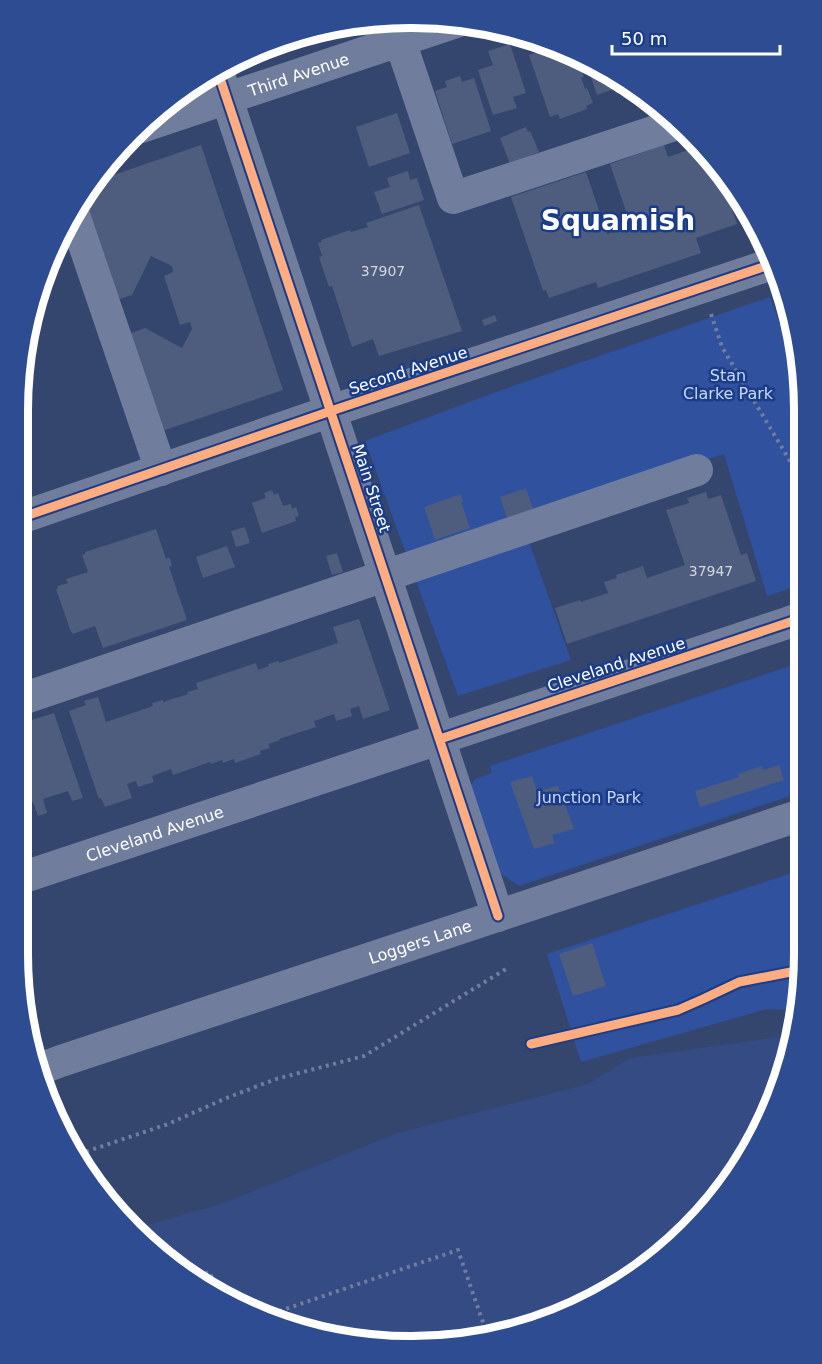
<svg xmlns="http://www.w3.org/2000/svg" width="822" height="1364" viewBox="0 0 822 1364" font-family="'DejaVu Sans',sans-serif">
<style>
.green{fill:#2f519e}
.water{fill:#354b83}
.building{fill:#4e5d7d}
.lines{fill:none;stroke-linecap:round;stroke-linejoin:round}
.path{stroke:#707d9c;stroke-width:4;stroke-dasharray:3 4.5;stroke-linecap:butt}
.minor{stroke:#707d9c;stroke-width:32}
.cycleway-casing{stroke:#1b3c87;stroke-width:13}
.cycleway{stroke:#ffac80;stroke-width:9}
.labels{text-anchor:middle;stroke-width:5;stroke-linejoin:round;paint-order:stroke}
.number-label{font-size:14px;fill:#d3d6de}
.street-label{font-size:16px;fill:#fff;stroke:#1b3c87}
.park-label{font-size:16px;fill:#c9d8f9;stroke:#1b3c87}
.town-label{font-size:28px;font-weight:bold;fill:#fff;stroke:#1b3c87}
.rim{fill:none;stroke:#fff;stroke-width:8}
</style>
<rect width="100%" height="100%" fill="#34466e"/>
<!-- green -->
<path class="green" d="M 770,297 L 803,388 L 802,584 L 767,596 L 724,454 L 541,517 L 528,539 L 571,660 L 458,696 L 365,441 L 496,392 Z
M 802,662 L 802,792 L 519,886 L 494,869 L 466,793 L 475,779 L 492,773 L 490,766 Z
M 801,870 L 801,1004 L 799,1010 L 767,1009 L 581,1062 L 547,954 Z"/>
<!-- water -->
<path class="water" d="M 792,1035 L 774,1103 L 723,1192 L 630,1280 L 537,1325 L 411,1346 L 285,1325 L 192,1280 L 137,1228 L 221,1204 L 398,1133 L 588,1084 L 630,1058 Z"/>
<!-- building -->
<path class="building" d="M 354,23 L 354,24 L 329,33 L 328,29 Z
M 315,32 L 316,36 L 265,53 L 263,49 L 284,39 Z
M 510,44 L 526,93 L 513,97 L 517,108 L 493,115 L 478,70 L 493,65 L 488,51 Z
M 554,47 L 576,55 L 584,77 L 581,77 L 585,89 L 587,88 L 593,103 L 586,106 L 587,109 L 560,119 L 558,114 L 550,117 L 529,55 Z
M 585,59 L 611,75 L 633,89 L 616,94 L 614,89 L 597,95 Z
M 460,76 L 462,82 L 474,78 L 491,131 L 452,144 L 435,91 L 447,87 L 445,81 Z
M 397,113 L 410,153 L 369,167 L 356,127 Z
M 526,127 L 528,132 L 530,131 L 539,152 L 510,164 L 500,138 Z
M 201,145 L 283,390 L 162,431 L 129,334 L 145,328 L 182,348 L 192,329 L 190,322 L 180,325 L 164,276 L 173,272 L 172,266 L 151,256 L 132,295 L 117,300 L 84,198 L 93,182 Z
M 664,145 L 668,157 L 700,146 L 706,152 L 718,168 L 737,224 L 696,238 L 701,253 L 598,288 L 596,282 L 549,298 L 546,290 L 543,291 L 511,197 L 586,172 L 607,234 L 631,226 L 610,164 Z
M 408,171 L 410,180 L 417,178 L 424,200 L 382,214 L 374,192 L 390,187 L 387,178 Z
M 419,205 L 462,331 L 379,356 L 373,339 L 352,347 L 332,286 L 329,287 L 319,257 L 322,256 L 318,243 L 322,242 L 321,240 L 350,230 L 351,232 L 368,227 L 366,223 Z
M 495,315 L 497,321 L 484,326 L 482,320 Z
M 793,324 L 798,354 L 797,354 L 789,332 Z
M 526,488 L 533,509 L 507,518 L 500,497 Z
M 272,490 L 274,495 L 278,493 L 283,506 L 291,504 L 292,509 L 296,507 L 299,516 L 295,517 L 296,521 L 262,533 L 252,503 L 266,498 L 264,493 Z
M 706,492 L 708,499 L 721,495 L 741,555 L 747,553 L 756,581 L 567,644 L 555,608 L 580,600 L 581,602 L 608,593 L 604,582 L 617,578 L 616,575 L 643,566 L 647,578 L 685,565 L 666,510 L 689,503 L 687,498 Z
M 461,494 L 463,502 L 461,502 L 470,528 L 435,540 L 424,507 Z
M 245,527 L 250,543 L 236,547 L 231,531 Z
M 156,529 L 166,559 L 170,558 L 172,566 L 169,567 L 187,620 L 103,648 L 95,626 L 73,634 L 72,632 L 71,632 L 56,589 L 58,589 L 57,586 L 68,583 L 66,579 L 88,572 L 82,555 L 85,554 L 85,552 Z
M 227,546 L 235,567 L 203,578 L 196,557 Z
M 337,553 L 343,572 L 332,575 L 326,556 Z
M 359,619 L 390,710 L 363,719 L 359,706 L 350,709 L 352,716 L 336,721 L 334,714 L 314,721 L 316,727 L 279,739 L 280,740 L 268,744 L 270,748 L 260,751 L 261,754 L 235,763 L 234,759 L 223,763 L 222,760 L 211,764 L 210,762 L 173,775 L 171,769 L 152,776 L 154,782 L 138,787 L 136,781 L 127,784 L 132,798 L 105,807 L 101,798 L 99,799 L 69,711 L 86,705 L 84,701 L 98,697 L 106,722 L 153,706 L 152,703 L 163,700 L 163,702 L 188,694 L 187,692 L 198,689 L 196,683 L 256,663 L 258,670 L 269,666 L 268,664 L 279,661 L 279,663 L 338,643 L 333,627 Z
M 54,713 L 83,798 L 72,801 L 68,791 L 43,799 L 47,813 L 38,816 L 33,802 L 19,807 L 19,724 Z
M 779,765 L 784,780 L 700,807 L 695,791 L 739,777 L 738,774 L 762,766 L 763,770 Z
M 532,776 L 537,791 L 558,786 L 574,829 L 552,835 L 555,843 L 534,849 L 510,782 Z
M 592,943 L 606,986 L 573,996 L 559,954 Z"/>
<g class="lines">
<!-- path -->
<path class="path" d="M 711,314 L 722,347 L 803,483
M 79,1154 L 168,1124 L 224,1099 L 276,1079 L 364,1056 L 506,969
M 191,1278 L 210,1272 L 216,1291
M 265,1316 L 458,1250 L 487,1334"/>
<!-- minor -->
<g class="minor">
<path d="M 393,20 L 453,198 L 677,124"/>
<path d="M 217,69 L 498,916"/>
<path id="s1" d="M 141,127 L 456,22"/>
<path d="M 74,215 L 161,470"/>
<path d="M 20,518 L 331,411 L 772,264"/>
<path d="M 19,700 L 697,470"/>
<path id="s2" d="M 18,879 L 802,618"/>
<path id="s3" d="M 37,1070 L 61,1061 L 801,815"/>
</g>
<!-- cycleway casing -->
<g class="cycleway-casing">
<path id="cycleway" d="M 217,69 L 498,916
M 20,518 L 331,411 L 772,264
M 440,739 L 802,618
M 531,1044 L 678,1010 L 703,999 L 739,982 L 801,970"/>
</g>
<!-- cycleway -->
<use href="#cycleway" class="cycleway"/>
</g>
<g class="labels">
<!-- number labels -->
<g class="number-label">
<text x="383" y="276">37907</text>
<text x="711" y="576">37947</text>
</g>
<!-- street labels -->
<g class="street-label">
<text dy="6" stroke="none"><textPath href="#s1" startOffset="166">Third Avenue</textPath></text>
<text transform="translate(408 370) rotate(-18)" y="6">Second Avenue</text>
<text transform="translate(372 488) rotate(72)" y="6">Main Street</text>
<text transform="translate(616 664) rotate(-18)" y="6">Cleveland Avenue</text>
<text dy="6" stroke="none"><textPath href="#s2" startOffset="144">Cleveland Avenue</textPath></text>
<text dy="6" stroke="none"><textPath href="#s3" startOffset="404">Loggers Lane</textPath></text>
</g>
<!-- park labels -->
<g class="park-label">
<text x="728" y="381">Stan<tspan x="728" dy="18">Clarke Park</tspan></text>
<text x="589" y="803">Junction Park</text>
</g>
<!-- town labels -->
<g class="town-label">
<text x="618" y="230">Squamish</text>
</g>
</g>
<!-- crop -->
<path d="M0 0H822V1364H0ZM410 28H412A382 382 0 0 1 794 410V954A382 382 0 0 1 412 1336H410A382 382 0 0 1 28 954V410A382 382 0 0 1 410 28Z" fill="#2d4c91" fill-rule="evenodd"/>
<path class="rim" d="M410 28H412A382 382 0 0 1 794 410V954A382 382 0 0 1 412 1336H410A382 382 0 0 1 28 954V410A382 382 0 0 1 410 28Z"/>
<!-- scale -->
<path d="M612 45v9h168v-9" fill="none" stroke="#ffffff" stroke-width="3"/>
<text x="621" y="45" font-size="18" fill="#ffffff" stroke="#1b3c87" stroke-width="4.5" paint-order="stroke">50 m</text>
</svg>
